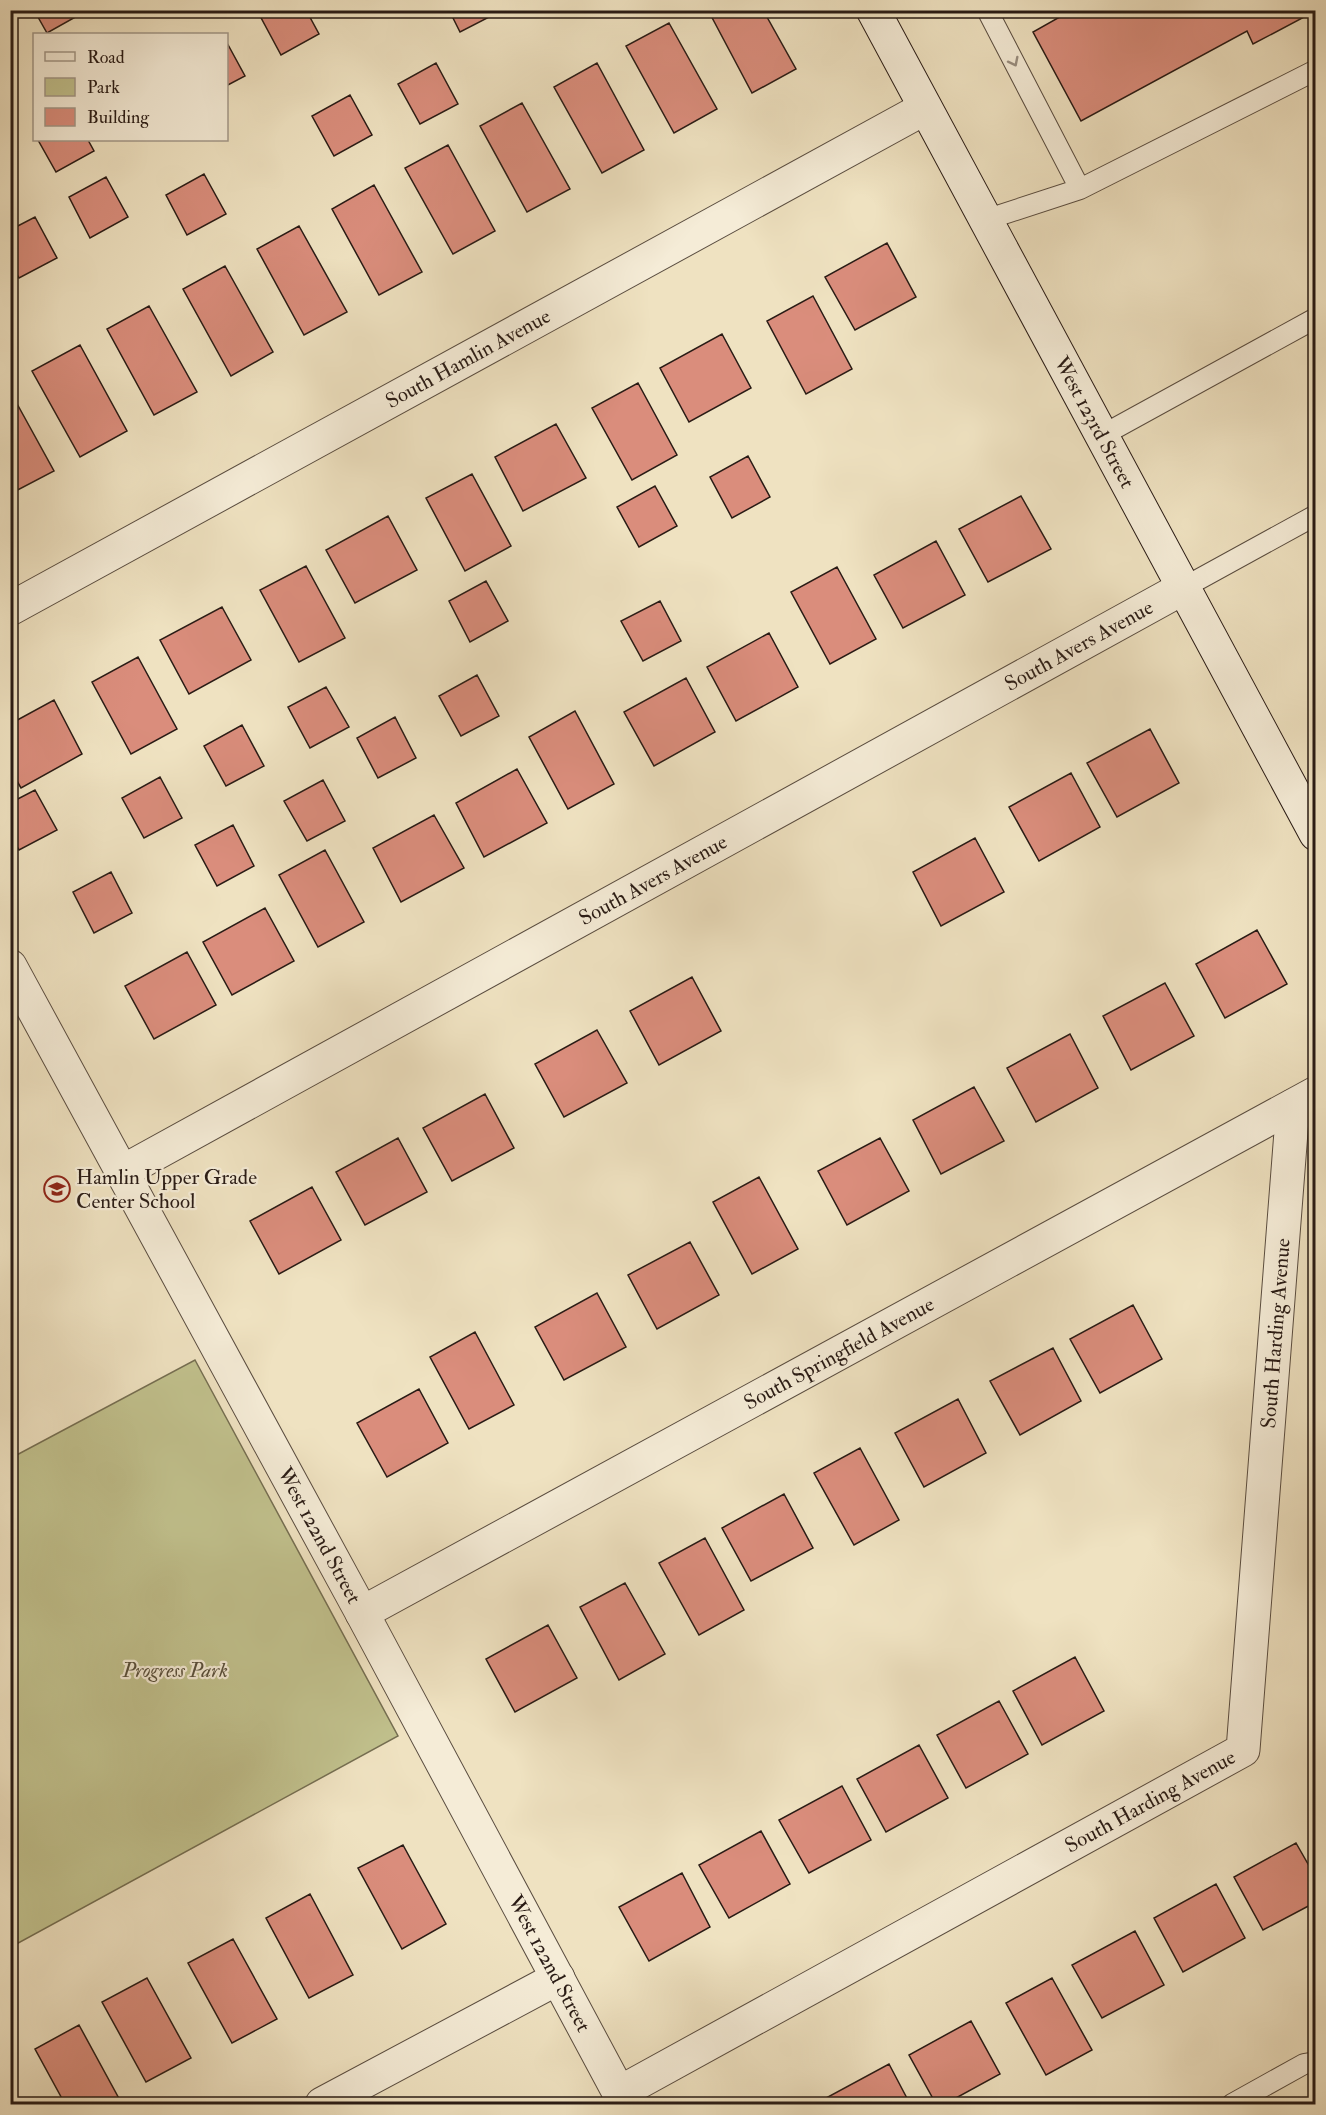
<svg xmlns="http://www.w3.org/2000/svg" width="1326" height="2115" viewBox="0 0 1326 2115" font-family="'IM FELL Double Pica',serif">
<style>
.green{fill:#c1c18d;stroke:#756e51;stroke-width:1.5}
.building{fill:#da8d7c;stroke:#291b15;stroke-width:1.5}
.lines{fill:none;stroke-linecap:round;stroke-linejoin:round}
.lane-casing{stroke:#5a4d40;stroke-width:22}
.street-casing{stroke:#5a4d40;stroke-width:35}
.secondary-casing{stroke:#291b15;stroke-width:35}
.lane{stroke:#f5ecd7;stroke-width:20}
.street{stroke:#f5ecd7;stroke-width:33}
.secondary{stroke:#f5ecd7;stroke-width:33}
.oneway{stroke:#998e80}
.labels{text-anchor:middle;stroke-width:4.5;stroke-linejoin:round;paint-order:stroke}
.street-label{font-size:21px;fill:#291b15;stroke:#f5ecd7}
.poi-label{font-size:21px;fill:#291b15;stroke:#f5ecd7;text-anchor:start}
.park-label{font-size:21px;font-style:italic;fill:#574d39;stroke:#f5ecd7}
</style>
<rect width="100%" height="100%" fill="#efe2c1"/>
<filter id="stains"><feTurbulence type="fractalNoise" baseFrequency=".00333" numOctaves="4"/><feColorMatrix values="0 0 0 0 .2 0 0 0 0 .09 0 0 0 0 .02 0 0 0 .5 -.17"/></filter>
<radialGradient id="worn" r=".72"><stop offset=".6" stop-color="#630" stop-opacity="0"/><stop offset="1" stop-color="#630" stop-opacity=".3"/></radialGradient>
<!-- green -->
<path class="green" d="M 195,1360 L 398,1736 L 11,1947 L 11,1458 Z"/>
<!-- building -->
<path class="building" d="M 34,10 L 88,10 L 47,33 Z
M 266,10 L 306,10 L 319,34 L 281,55 L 259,14 Z
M 449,10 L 498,10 L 499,12 L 460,32 Z
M 708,10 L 763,10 L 796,69 L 752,93 Z
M 1072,10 L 1305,10 L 1308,15 L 1253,44 L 1247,31 L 1081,121 L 1033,32 Z
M 669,23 L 717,109 L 674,133 L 626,46 Z
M 226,41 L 245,76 L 226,86 Z
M 436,63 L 458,104 L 420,124 L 398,84 Z
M 597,63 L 644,150 L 602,173 L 554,87 Z
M 350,95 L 372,135 L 334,156 L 312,116 Z
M 522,103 L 570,189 L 527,212 L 480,126 Z
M 38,140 L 88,140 L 94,151 L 56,172 Z
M 448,145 L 495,231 L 453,254 L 405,168 Z
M 204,174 L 226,214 L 187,235 L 166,195 Z
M 106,177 L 128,217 L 90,238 L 69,197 Z
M 374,185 L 422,272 L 379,295 L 332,209 Z
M 35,217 L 57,258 L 19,278 L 10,263 L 10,230 Z
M 299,226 L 347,312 L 304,335 L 257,249 Z
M 887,243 L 916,297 L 855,330 L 825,277 Z
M 225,266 L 273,352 L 231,376 L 183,289 Z
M 813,296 L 852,369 L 806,394 L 767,321 Z
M 149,306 L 197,392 L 154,415 L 107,329 Z
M 722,334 L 751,388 L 689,422 L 660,368 Z
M 80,345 L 127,431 L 80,457 L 32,371 Z
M 638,383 L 677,455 L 632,480 L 592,408 Z
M 10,391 L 54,471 L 10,494 Z
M 556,424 L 586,478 L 523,511 L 495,457 Z
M 748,456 L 770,497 L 732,518 L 710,477 Z
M 472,474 L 511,546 L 465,571 L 426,498 Z
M 655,486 L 677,526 L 639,547 L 617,507 Z
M 1021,496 L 1051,549 L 988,582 L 959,529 Z
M 388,516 L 417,570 L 355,603 L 326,550 Z
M 936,541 L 965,595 L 903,628 L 874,575 Z
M 306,566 L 345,638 L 299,662 L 260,590 Z
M 837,567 L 876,639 L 830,664 L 791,592 Z
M 486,581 L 508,621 L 470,642 L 449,601 Z
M 660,601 L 681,641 L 643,661 L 621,621 Z
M 222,607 L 251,660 L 189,694 L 160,640 Z
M 769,633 L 798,687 L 736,721 L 707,667 Z
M 138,657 L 177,729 L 131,754 L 92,682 Z
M 477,675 L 499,716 L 461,736 L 439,696 Z
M 686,678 L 715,732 L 654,766 L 624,712 Z
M 326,687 L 349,727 L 310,748 L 288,707 Z
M 54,700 L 82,754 L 21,788 L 10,769 L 10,724 Z
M 575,711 L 614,784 L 568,809 L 529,737 Z
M 395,717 L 416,758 L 378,778 L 357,738 Z
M 242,725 L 264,766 L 226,786 L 204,746 Z
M 1150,729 L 1179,783 L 1117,817 L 1087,763 Z
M 517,769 L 547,823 L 484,857 L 456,803 Z
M 1071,773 L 1100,827 L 1039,861 L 1009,807 Z
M 160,777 L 182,818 L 144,838 L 122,798 Z
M 323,780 L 345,821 L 307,841 L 284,801 Z
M 35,790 L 57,830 L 19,850 L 10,835 L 10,803 Z
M 434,815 L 464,868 L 401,902 L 373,848 Z
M 233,825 L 254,866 L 217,886 L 195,845 Z
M 975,838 L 1004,892 L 941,926 L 913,872 Z
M 325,850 L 364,922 L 318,947 L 279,875 Z
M 111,872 L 132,913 L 94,933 L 73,892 Z
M 265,908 L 294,961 L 232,995 L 203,942 Z
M 1257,930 L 1287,984 L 1225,1018 L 1196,964 Z
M 187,952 L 216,1005 L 154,1039 L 125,986 Z
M 692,977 L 721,1031 L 659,1065 L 630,1011 Z
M 1165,983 L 1194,1036 L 1131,1070 L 1103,1016 Z
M 597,1030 L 627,1083 L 564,1117 L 535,1064 Z
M 1070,1034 L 1098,1088 L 1036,1122 L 1007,1068 Z
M 974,1087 L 1004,1141 L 941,1174 L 913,1120 Z
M 485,1094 L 514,1148 L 452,1181 L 423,1128 Z
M 398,1138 L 427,1192 L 365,1225 L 336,1172 Z
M 880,1138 L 909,1191 L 847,1225 L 818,1171 Z
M 759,1177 L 798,1249 L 752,1274 L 713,1202 Z
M 312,1187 L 341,1240 L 279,1274 L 250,1221 Z
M 690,1242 L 719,1295 L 657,1329 L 628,1275 Z
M 597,1293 L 626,1347 L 564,1380 L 535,1327 Z
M 1133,1305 L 1162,1359 L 1100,1393 L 1070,1339 Z
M 475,1332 L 514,1405 L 469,1429 L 430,1357 Z
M 1053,1348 L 1081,1401 L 1020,1435 L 990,1381 Z
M 419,1389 L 448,1443 L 387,1477 L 357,1423 Z
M 958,1399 L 986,1453 L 924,1487 L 895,1433 Z
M 860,1448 L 899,1520 L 854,1545 L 814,1473 Z
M 784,1494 L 813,1548 L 751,1581 L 722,1528 Z
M 705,1538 L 744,1610 L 699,1635 L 659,1563 Z
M 625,1583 L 665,1654 L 619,1680 L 580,1607 Z
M 548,1625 L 577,1678 L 515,1712 L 486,1659 Z
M 1075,1657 L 1104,1711 L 1042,1745 L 1013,1691 Z
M 999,1701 L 1028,1754 L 966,1788 L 937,1735 Z
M 919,1745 L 948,1798 L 886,1832 L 857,1779 Z
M 842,1786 L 871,1840 L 809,1873 L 779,1820 Z
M 761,1831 L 790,1884 L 729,1918 L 699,1865 Z
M 1296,1843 L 1316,1878 L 1316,1902 L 1263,1930 L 1234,1877 Z
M 403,1845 L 446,1924 L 402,1949 L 358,1868 Z
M 682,1873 L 710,1927 L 649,1961 L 619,1907 Z
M 1216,1884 L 1245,1938 L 1183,1972 L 1154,1918 Z
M 310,1894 L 353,1975 L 309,1998 L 266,1918 Z
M 1135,1931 L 1164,1985 L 1102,2018 L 1072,1965 Z
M 233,1939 L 277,2019 L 232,2043 L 188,1963 Z
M 147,1978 L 191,2058 L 146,2082 L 102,2002 Z
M 1052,1978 L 1092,2050 L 1046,2075 L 1006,2003 Z
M 971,2021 L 1000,2074 L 945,2104 L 936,2104 L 909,2055 Z
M 79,2025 L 122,2104 L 65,2104 L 35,2049 Z
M 889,2064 L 910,2104 L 830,2104 L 826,2098 Z"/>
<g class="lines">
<!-- lane casing -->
<g class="lane-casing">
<path id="lane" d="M 987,10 L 1080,189
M 985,220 L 1080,189 L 1316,70
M 1101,436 L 1316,318
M 1183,588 L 1316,515
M 1232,2104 L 1304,2064 L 1316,2062"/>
</g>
<!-- street casing -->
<g class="street-casing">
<g id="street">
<path id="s1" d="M 10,609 L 925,108"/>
<path id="s2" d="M 10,966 L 362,1613 L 625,2104"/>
<path id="s3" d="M 122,1172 L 1183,588"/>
<path id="s4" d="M 362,1613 L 1316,1093"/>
<path id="s5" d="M 619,2093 L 1243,1750 L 1293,1106"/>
<path d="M 322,2104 L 558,1978"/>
</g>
</g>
<!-- secondary casing -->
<g class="secondary-casing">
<g id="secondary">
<path id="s6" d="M 873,10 L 1316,834"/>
</g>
</g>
<!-- lane -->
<use href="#lane" class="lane"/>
<!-- street -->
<use href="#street" class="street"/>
<!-- secondary -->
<use href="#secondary" class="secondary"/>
</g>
<!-- one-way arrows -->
<defs><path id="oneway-chevron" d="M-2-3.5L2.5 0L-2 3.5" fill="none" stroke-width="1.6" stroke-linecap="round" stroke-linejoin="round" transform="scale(1.5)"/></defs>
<use class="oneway" href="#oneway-chevron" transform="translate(1014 62) rotate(63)"/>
<!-- icons -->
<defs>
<g id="school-ring" transform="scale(1.35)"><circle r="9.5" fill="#f5ecd7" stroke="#8f2418" stroke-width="1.5"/><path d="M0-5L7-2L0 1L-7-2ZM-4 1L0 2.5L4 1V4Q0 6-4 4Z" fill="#8f2418"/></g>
</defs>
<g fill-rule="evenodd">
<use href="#school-ring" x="57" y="1189"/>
</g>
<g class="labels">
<!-- street labels -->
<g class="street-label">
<text dy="7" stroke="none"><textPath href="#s1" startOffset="522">South Hamlin Avenue</textPath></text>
<text dy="7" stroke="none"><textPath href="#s6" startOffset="468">West 123rd Street</textPath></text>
<text dy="7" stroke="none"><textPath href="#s3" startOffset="1092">South Avers Avenue</textPath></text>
<text dy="7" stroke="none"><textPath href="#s3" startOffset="606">South Avers Avenue</textPath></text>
<text dy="7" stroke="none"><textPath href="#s5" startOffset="1130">South Harding Avenue</textPath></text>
<text dy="7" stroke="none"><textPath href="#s4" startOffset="543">South Springfield Avenue</textPath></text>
<text dy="7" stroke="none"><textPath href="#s2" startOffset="648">West 122nd Street</textPath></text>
<text dy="7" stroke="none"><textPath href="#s5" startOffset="606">South Harding Avenue</textPath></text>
<text dy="7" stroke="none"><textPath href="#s2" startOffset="1134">West 122nd Street</textPath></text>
</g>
<!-- poi labels -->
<g class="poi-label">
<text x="76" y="1184">Hamlin Upper Grade<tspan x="76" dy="24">Center School</tspan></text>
</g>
<!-- park labels -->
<g class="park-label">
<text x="175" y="1677">Progress Park</text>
</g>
</g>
<!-- margin -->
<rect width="1326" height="2115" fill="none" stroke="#efe2c1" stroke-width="36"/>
<rect x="12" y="12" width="1302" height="2091" fill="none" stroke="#291b15" stroke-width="3"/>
<rect x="18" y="18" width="1290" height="2079" fill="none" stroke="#291b15" stroke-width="1.5"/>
<!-- legend -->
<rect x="33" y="33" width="195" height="108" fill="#f5ecd7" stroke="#a39889" stroke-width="1.5"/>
<rect x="45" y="52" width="30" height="9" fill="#f5ecd7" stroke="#a39889" stroke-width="1.5"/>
<text x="87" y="63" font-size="18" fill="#291b15">Road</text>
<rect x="45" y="78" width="30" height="18" fill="#c1c18d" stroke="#a39889" stroke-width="1.5"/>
<text x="87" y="93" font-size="18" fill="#291b15">Park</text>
<rect x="45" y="108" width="30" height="18" fill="#da8d7c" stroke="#a39889" stroke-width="1.5"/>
<text x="87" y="123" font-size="18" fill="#291b15">Building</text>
<rect width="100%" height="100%" filter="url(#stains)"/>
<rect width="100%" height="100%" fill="url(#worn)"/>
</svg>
